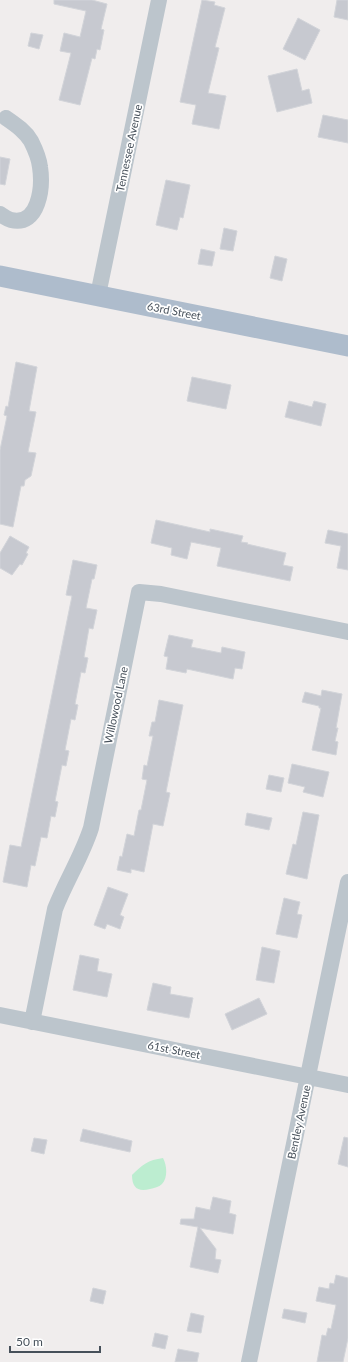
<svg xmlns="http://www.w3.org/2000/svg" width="348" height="1362" viewBox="0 0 348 1362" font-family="Lato,sans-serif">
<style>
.green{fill:#bcedd0}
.building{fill:#c7c9d0;stroke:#d2d4d9}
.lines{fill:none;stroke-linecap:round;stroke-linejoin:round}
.minor{stroke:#bcc5cc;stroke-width:16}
.major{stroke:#aebccc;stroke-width:21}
.labels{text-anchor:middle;stroke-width:3.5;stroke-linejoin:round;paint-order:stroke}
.street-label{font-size:11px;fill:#46505a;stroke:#fff}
</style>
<rect width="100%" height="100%" fill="#f0eded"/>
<!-- green -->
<path class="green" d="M 163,1158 C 167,1165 168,1178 162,1184 C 159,1187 154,1188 150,1189 C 138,1192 132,1188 132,1175 C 142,1165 148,1160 163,1158 Z"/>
<!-- building -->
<path class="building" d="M 54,0 L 92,0 L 107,4 L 101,29 L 104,30 L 100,50 L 97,49 L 95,59 L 92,58 L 80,105 L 59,100 L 71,53 L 60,51 L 64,33 L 80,37 L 86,11 L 54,4 Z
M 202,0 L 215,2 L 214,5 L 225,8 L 215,47 L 219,48 L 208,93 L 226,96 L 219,129 L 192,124 L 196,105 L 180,102 Z
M 337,0 L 348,0 L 348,20 L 334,17 Z
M 298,18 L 320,30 L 305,60 L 283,49 Z
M 31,33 L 43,35 L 39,49 L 28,46 Z
M 297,69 L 302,91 L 309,89 L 312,103 L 277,112 L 268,76 Z
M 323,115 L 348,120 L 348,143 L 318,137 Z
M 0,157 L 10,159 L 5,185 L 0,184 Z
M 166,180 L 190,185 L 183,218 L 180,217 L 177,230 L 156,225 Z
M 224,228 L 237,231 L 233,251 L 220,249 Z
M 201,249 L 215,252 L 212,266 L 198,264 Z
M 275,256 L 287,259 L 282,281 L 270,278 Z
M 16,362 L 37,367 L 29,411 L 36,412 L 28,452 L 36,453 L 31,476 L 25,480 L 24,486 L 21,486 L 13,527 L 0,524 L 0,450 L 7,416 L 4,415 L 6,406 L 8,407 Z
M 192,377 L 231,385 L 226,409 L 187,401 Z
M 289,401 L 312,407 L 314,401 L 326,404 L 321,426 L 285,417 Z
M 156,520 L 210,532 L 210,529 L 243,536 L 241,542 L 248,543 L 247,544 L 286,553 L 283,565 L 293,567 L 290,581 L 217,566 L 221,548 L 191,542 L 187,559 L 171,555 L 172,548 L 151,543 Z
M 328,530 L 348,534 L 348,570 L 337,568 L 341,546 L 325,543 Z
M 10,536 L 29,547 L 26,553 L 28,554 L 22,565 L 20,564 L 12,575 L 0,568 L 0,553 Z
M 73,560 L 97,565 L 94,579 L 92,579 L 86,608 L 97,610 L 93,629 L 89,628 L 84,657 L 88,658 L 85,673 L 81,672 L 75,704 L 78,705 L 75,720 L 71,719 L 65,750 L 69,751 L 66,766 L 62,765 L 55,801 L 58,802 L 55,817 L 51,816 L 47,838 L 41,837 L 35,866 L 31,865 L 27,887 L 3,882 L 10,845 L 21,847 L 72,596 L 66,595 Z
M 169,635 L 193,640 L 191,647 L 221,653 L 222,647 L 245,652 L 242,669 L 235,668 L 233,679 L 187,669 L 186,673 L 166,669 L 168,657 L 164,656 Z
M 322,690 L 342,694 L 336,728 L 338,728 L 335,741 L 338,742 L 336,755 L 312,750 L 321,708 L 319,708 L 319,706 L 302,702 L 305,692 L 321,696 Z
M 159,700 L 183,705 L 166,792 L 170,793 L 163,826 L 153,824 L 144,872 L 131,869 L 131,873 L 117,870 L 120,856 L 122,857 L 127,834 L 134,836 L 139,810 L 141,810 L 147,780 L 142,779 L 144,765 L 147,766 L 153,736 L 149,736 L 152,722 L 155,722 Z
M 292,764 L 329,772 L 323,797 L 303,792 L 305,787 L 288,783 Z
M 269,775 L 284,778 L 281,792 L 266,789 Z
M 303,812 L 319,815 L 307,879 L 286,874 L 293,844 L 296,845 Z
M 247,813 L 272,818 L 269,830 L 245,825 Z
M 108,887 L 128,894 L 120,915 L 124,917 L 120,929 L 107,924 L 105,929 L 94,925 Z
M 284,898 L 300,902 L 297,914 L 302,915 L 297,938 L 276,934 Z
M 262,947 L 280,951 L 274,983 L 256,980 Z
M 80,955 L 99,959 L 97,971 L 112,974 L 107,997 L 73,990 Z
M 153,983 L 171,987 L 170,994 L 193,998 L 189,1018 L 147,1010 Z
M 259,998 L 267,1014 L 232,1030 L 225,1014 Z
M 83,1129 L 132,1141 L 130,1152 L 80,1141 Z
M 344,1137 L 348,1138 L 348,1167 L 338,1164 Z
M 34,1138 L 47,1140 L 44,1154 L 31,1151 Z
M 213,1197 L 231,1201 L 229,1213 L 236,1215 L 233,1234 L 200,1228 L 216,1249 L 215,1259 L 221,1260 L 218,1273 L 190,1267 L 198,1227 L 180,1224 L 181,1219 L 194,1219 L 196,1207 L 210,1210 Z
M 336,1275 L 348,1278 L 348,1338 L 343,1362 L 317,1362 L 322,1335 L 326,1336 L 328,1328 L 331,1329 L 336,1305 L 316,1301 L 319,1287 L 329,1289 L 330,1283 L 334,1284 Z
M 93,1288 L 106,1291 L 103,1304 L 90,1301 Z
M 284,1309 L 307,1313 L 305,1323 L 282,1318 Z
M 191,1313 L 204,1316 L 201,1333 L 187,1331 Z
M 155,1333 L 168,1336 L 165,1349 L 152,1346 Z
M 178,1349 L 199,1353 L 197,1362 L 175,1362 Z"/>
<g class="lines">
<!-- minor -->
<path class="minor" d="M 0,214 C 3,216 7,219 11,220 C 39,227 43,187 40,167 C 39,158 35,149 31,141 C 25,131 16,125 6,118
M 98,295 L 159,0
M 0,1015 L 348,1085
M 32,1022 L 55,909 C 66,881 82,856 91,828 L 139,592 L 161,594 L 348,632
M 249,1362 L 348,882"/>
<!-- major -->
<path class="major" d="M 0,276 L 348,346"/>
</g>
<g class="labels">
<!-- street labels -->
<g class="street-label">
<text transform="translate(129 148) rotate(-78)" y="4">Tennessee Avenue</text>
<text transform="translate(174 311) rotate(11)" y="4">63rd Street</text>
<text transform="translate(116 705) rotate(-78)" y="4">Willowood Lane</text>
<text transform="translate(174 1050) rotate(11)" y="4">61st Street</text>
<text transform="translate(299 1122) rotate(-78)" y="4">Bentley Avenue</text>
</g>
</g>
<!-- scale -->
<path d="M10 1346v6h90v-6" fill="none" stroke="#46505a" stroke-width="2"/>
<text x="16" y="1346" font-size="12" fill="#46505a" stroke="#ffffff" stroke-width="3" paint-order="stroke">50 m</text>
</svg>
